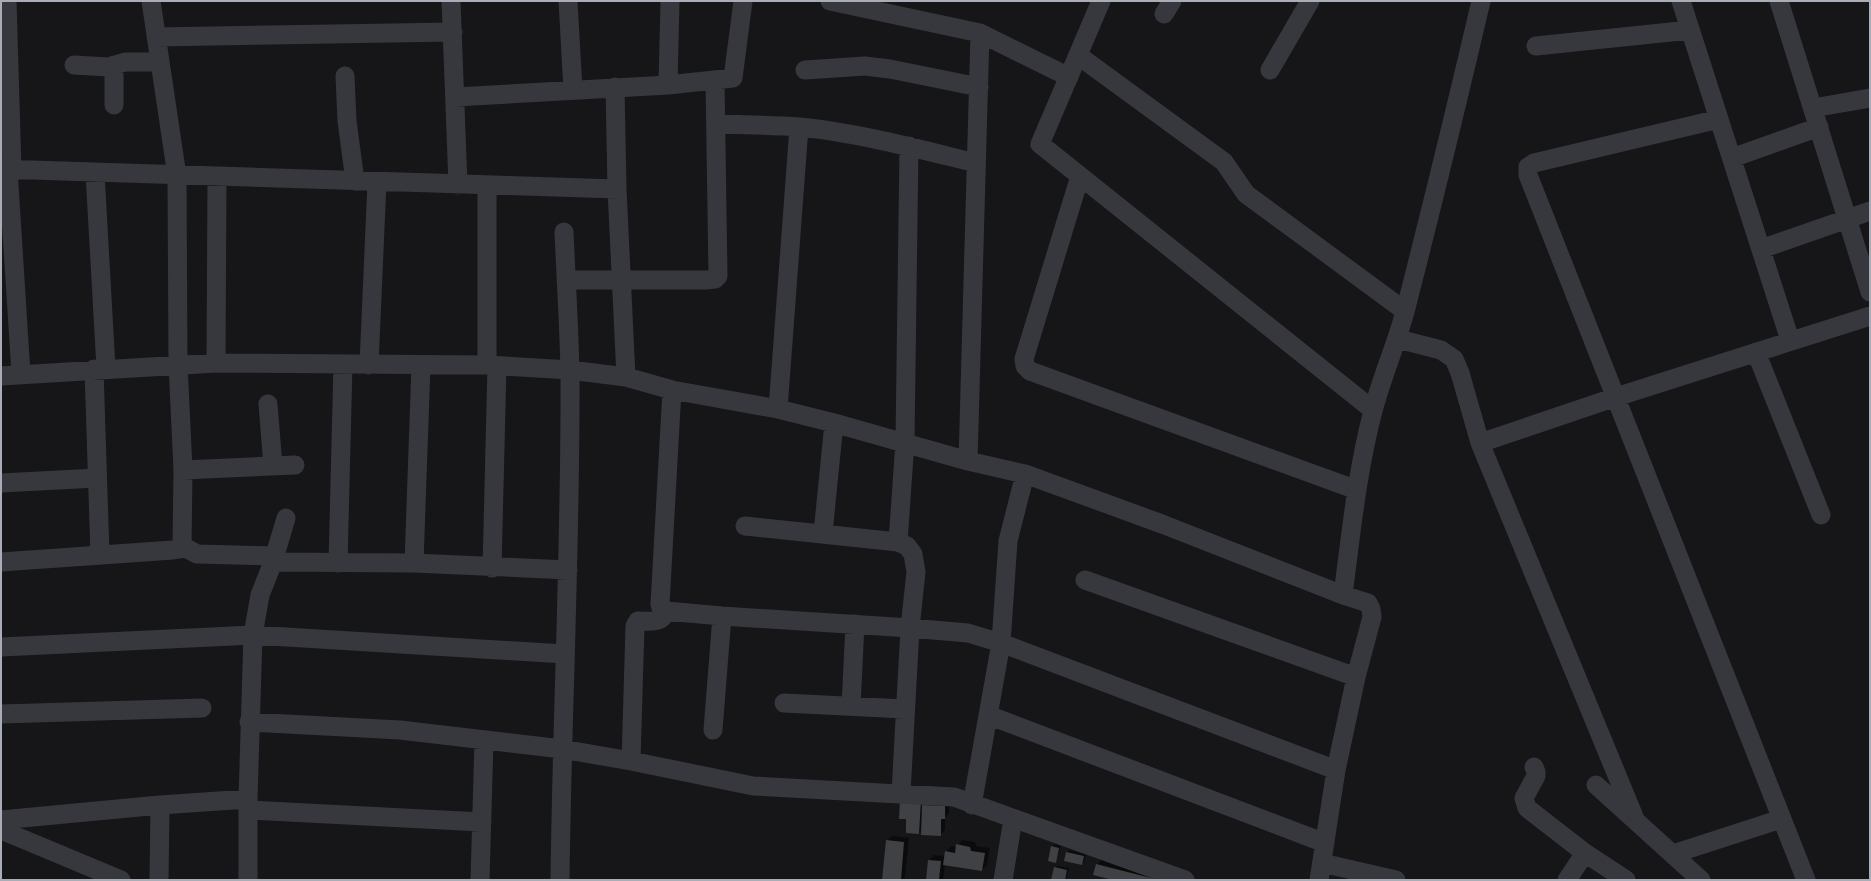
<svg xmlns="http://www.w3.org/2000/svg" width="1871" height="881" viewBox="0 0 1871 881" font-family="Quicksand,sans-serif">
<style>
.shadow{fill:#0007}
.building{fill:#404145}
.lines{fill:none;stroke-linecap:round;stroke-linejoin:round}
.street{stroke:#37383d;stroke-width:19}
</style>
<rect width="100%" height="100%" fill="#161618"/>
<!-- shadow -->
<path class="shadow" d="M 901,799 L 949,801 L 949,813 L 945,817 L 945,830 L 940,835 L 922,829 L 919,833 L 907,818 Z
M 892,836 L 909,838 L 905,877 L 902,880 L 883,880 L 887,841 Z
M 962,840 L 975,842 L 976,846 L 990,848 L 987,865 L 982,870 L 945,864 L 943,880 L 927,880 L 929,860 L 934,855 L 945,856 L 946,852 L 951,846 L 956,847 Z
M 1055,844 L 1061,846 L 1055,862 L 1052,847 Z
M 1069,850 L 1086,854 L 1084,861 L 1082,864 L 1067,853 Z
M 1102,859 L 1158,880 L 1115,880 L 1097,865 Z
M 1057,866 L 1069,868 L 1066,880 L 1052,880 L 1055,868 Z"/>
<!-- building -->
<path class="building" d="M 900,799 L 921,800 L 919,834 L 906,833 L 906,819 L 899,819 Z
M 922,805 L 945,806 L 945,819 L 941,819 L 941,836 L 921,835 Z
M 886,840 L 904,842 L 901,880 L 882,880 Z
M 956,844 L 970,847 L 971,851 L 985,853 L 982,871 L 943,865 L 945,851 L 955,853 Z
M 1051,846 L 1059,848 L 1056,863 L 1048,861 Z
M 1066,852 L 1084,856 L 1082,865 L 1064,861 Z
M 928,860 L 941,861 L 939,880 L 926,880 Z
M 1096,864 L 1155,879 L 1155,880 L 1113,880 L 1093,875 Z
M 1054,867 L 1067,870 L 1065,880 L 1051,880 Z"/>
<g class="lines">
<!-- street -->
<path class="street" d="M 7,1 L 12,170
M 451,1 L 458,185
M 568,1 L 573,90
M 830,1 L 980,33 L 1069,77
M 1101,1 L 1040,144 L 1373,410
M 1681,1 L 1790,340
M 1779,1 L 1870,292
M 1164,14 L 1172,1
M 156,37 L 453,32
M 1536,46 L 1690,30
M 1079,56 L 1224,162 L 1246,194 L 1405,311
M 74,65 L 108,67 L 125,62 L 160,62
M 114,65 L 114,105
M 805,70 L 865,66 L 890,69 L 979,87
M 1270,70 L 1310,1
M 345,76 L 347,121 L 355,181
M 668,85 L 670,1
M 615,87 L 617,189 L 626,377
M 455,97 L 668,85 L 733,78 L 743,1
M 1813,108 L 1870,98
M 1719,119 L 1534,163 L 1528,167 L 1528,175 L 1806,880
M 717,124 C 744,125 772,125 800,127 C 859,133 918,149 976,163
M 1732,158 L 1819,127
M 1,169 L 617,189
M 8,169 L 21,374
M 95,173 L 106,368
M 1080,176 L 1024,359 L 1025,366 L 1030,371 L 1357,490
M 487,186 L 487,365
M 1761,249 L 1870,211
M 566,280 L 705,280 L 715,279 L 718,276 L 715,80
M 1398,339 L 1441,350 L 1454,359 L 1460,373 L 1480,443 L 1635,819
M 1756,352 L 1821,515
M 216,363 L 217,177
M 369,365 L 377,182
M 94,369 L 100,555
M 1,376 L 216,363 L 487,365 L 570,370 L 626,377 L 672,390 L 778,409 L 834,423 L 968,461 L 1025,474 L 1162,524 L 1343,595 L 1368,603 L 1371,609 L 1372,617 L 1356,677 L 1336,770 L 1319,880
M 672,390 L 660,604 L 661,608 L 666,611 L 722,616 L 910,628 L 968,633 L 1001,643 L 1336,770
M 268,404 L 273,466
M 778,409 L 799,127
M 1480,443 L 1616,397 L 1870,316
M 968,461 L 980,33
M 183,470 L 295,465
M 1,483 L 97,478
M 745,526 L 898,542 L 907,546 L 913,554 L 916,572 L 910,628 L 901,793
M 823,533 L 834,423
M 898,542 L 905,441 L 909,146
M 182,546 L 197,554 L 275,556
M 1,562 L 173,550 L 179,549 L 182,546 L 183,470 L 178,364 L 177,176 L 151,1
M 273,562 L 414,563 L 568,570
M 338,563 L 343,364
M 414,563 L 421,365
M 492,568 L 497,366
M 1085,580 L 1356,677
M 1343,595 C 1351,534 1357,471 1373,411 C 1382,376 1397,343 1406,308 C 1432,206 1457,104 1481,1
M 1,647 L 253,635 L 565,654
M 784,703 L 905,709
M 851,706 L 855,624
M 1,714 L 202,708
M 988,715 L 1325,843
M 249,722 L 400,730 L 562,749 L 631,761 L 753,786 L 954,797 L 1185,880
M 713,730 L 722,616
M 631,761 L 635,626 L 638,621 C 651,621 662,624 666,611
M 1534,767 L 1536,772 L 1536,776 L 1524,798 L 1527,808 L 1585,853 L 1626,880
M 1596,785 L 1701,880
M 972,805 L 1001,643 L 1008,541 L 1025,474
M 248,810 L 482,822
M 1,820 L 160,805 L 248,799
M 1,830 L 121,880
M 1673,854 L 1781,819
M 1322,863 L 1396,880
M 159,880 L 160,805
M 248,880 L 248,799 L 253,635 L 260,595 L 273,562 L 286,518
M 480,880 L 484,741
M 560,880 C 562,710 571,541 570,372 C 569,325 566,278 564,232
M 1003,880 L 1013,819
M 1567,880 L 1585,853"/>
</g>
<!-- border -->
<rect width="1871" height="881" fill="none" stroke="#a8adb8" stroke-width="4"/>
</svg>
